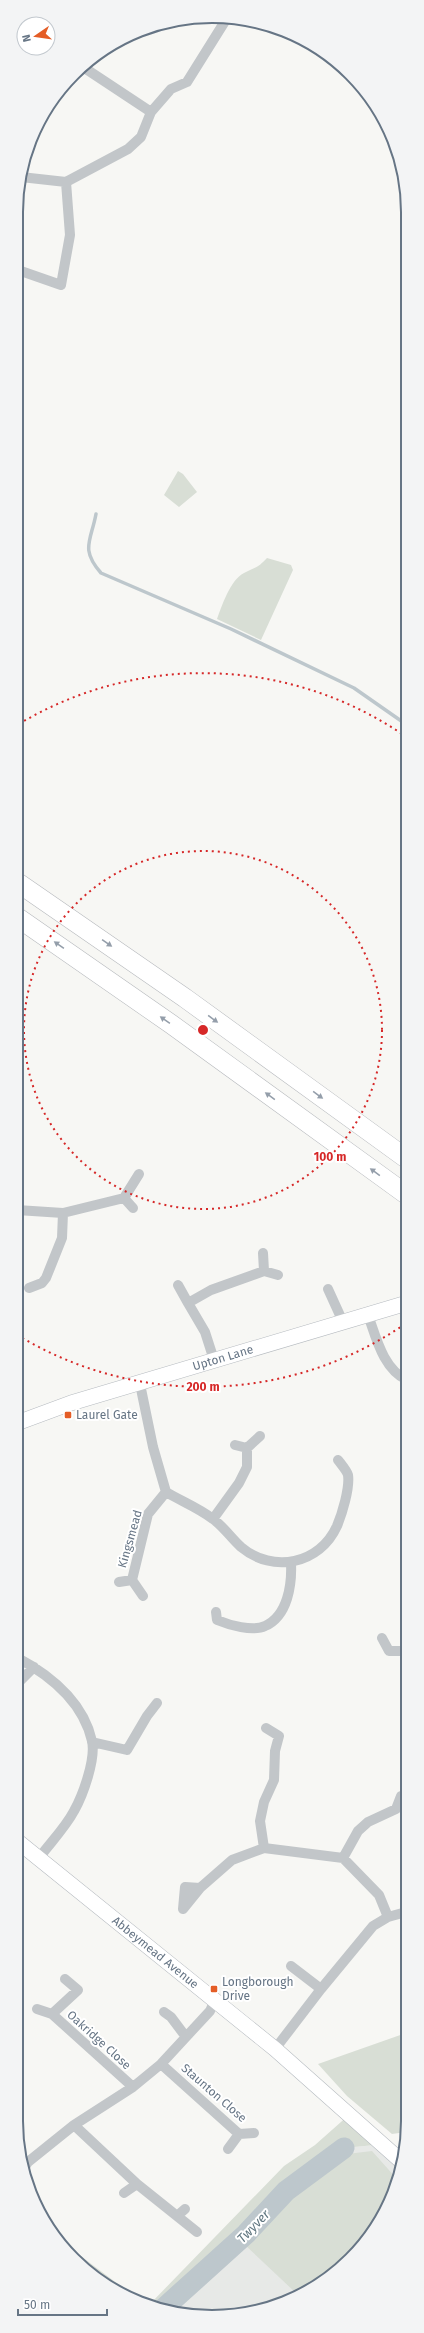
<svg xmlns="http://www.w3.org/2000/svg" width="424" height="2333" viewBox="0 0 424 2333" font-family="'Fira Sans',sans-serif">
<style>
.built{fill:#e7e9e7}
.green{fill:#d8ded5}
.lines{fill:none;stroke-linecap:round;stroke-linejoin:round}
.stream{stroke:#bdc7cc;stroke-width:3.5}
.river{stroke:#bdc7cc;stroke-width:21}
.secondary-casing{stroke:#b6bbc0;stroke-width:16}
.highway-casing{stroke:#b5b8bc;stroke-width:20}
.street{stroke:#c2c6c9;stroke-width:10}
.secondary{stroke:#fff;stroke-width:15}
.highway{stroke:#fff;stroke-width:19}
.oneway{fill:#949eaa}
.ring{fill:none;stroke:#d62828;stroke-width:2;stroke-dasharray:2 4}
.poi-dot{fill:#e45d26;stroke:#fff;stroke-width:1.5}
.labels{text-anchor:middle;stroke-width:4;stroke-linejoin:round;paint-order:stroke}
.street-label{font-size:12px;fill:#667585;stroke:#fff}
.poi-label{font-size:12px;fill:#667585;stroke:#fff;text-anchor:start}
.water-label{font-size:13px;font-style:italic;fill:#617781;stroke:#fff}
.rim{fill:none;stroke:#667585;stroke-width:2}
.centre{fill:#d62828;stroke:#fff;stroke-width:2}
.ring-label{font-size:12px;text-anchor:middle;font-weight:bold;fill:#d62828;stroke:#fff;stroke-width:4;stroke-linejoin:round;paint-order:stroke}
</style>
<rect width="100%" height="100%" fill="#f7f7f4"/>
<!-- built -->
<path class="built" d="M 385,2144 L 401,2161 L 382,2219 L 341,2269 L 275,2307 L 199,2317 L 164,2308 L 246,2234 L 286,2191 L 344,2148 Z"/>
<!-- green -->
<path class="green" d="M 178,471 L 183,474 L 197,492 L 179,507 L 164,495 Z
M 267,558 L 291,565 L 293,570 L 261,640 L 217,619 C 222,606 230,580 244,573 C 254,568 258,568 267,558 Z
M 406,2033 L 406,2132 L 392,2134 L 347,2096 L 318,2064 Z
M 350,2114 L 385,2144 L 344,2148 L 286,2191 L 246,2234 L 164,2308 L 149,2305 L 284,2166 L 315,2145 Z
M 372,2151 L 396,2178 L 382,2219 L 341,2269 L 297,2294 L 245,2245 L 289,2195 L 347,2154 Z
M 62,2242 L 126,2290 L 136,2301 L 73,2259 Z"/>
<g class="lines">
<!-- stream -->
<path class="stream" d="M 96,514 C 91,541 80,549 101,573 L 231,629 L 354,688 L 407,725"/>
<!-- river -->
<path class="river" d="M 164,2308 L 246,2234 L 286,2191 L 344,2148"/>
<!-- secondary casing -->
<g class="secondary-casing">
<g id="secondary">
<path id="s1" d="M 17,1423 L 71,1403 L 407,1303"/>
<path id="s2" d="M 16,1840 L 275,2049 L 401,2161"/>
</g>
</g>
<!-- highway casing -->
<g class="highway-casing">
<path id="highway" d="M 17,882 L 185,998 L 407,1159
M 17,917 L 171,1024 L 407,1195"/>
</g>
<!-- street -->
<path class="street" d="M 83,67 L 151,112
M 66,182 L 128,149 L 141,137 L 151,112 L 171,89 L 187,82 L 227,18
M 18,270 L 61,285 L 70,235 L 66,182 L 21,177
M 124,1198 L 133,1208
M 17,1210 L 63,1213 L 124,1198 L 139,1174
M 264,1271 L 278,1275
M 178,1285 L 188,1303
M 29,1288 L 42,1283 L 46,1278 L 62,1238 L 63,1213
M 328,1289 L 343,1322
M 368,1315 C 376,1337 383,1369 407,1380
M 214,1360 L 205,1332 L 188,1303 L 211,1290 L 264,1271 L 263,1253
M 140,1384 L 153,1447 L 166,1492 L 148,1514 L 132,1580 L 143,1596
M 235,1445 L 247,1448
M 166,1492 C 181,1501 199,1508 213,1519 C 224,1527 231,1538 241,1547 C 273,1574 320,1564 337,1526 C 342,1514 350,1488 348,1475 C 347,1471 341,1464 338,1460
M 213,1519 L 239,1483 L 247,1467 L 247,1448 L 260,1436
M 119,1582 L 132,1580
M 216,1612 L 217,1620 C 229,1625 253,1632 265,1626 C 288,1616 292,1584 291,1563
M 382,1638 L 389,1651 L 407,1651
M 16,1657 C 50,1675 83,1701 92,1741 C 96,1759 83,1795 74,1811 C 65,1828 50,1843 39,1858
M 16,1685 L 34,1667
M 92,1742 L 127,1750 L 147,1716 L 157,1703
M 264,1848 L 260,1821 L 264,1802 L 274,1780 L 275,1751 L 279,1736 L 266,1728
M 343,1858 L 358,1831 L 368,1822 L 396,1809 L 401,1796
M 183,1909 L 200,1888 L 232,1860 L 264,1848 L 343,1858 L 379,1895 L 388,1917
M 183,1909 L 185,1887 L 200,1888
M 291,1966 L 321,1989
M 65,1979 L 78,1990 L 52,2014 L 133,2087
M 37,2009 L 52,2014
M 164,2012 L 171,2017 L 186,2037
M 275,2049 L 321,1989 L 373,1926 L 388,1917 L 406,1912
M 161,2064 L 239,2134 L 254,2133
M 74,2125 L 137,2184 L 124,2193
M 228,2149 L 239,2134
M 25,2167 L 28,2162 L 74,2125 L 133,2087 L 161,2064 L 210,2011 L 215,2000
M 137,2184 L 197,2232
M 177,2216 L 185,2209"/>
<!-- secondary -->
<use href="#secondary" class="secondary"/>
<!-- highway -->
<use href="#highway" class="highway"/>
</g>
<!-- one-way arrows -->
<defs><path id="oneway-solid" d="M-6-.8H1V-3.2L6.5 0L1 3.2V.8H-6Z"/></defs>
<g class="oneway">
<use href="#oneway-solid" transform="translate(107 943) rotate(35)"/>
<use href="#oneway-solid" transform="translate(59 945) rotate(-145)"/>
<use href="#oneway-solid" transform="translate(213 1019) rotate(36)"/>
<use href="#oneway-solid" transform="translate(165 1020) rotate(-145)"/>
<use href="#oneway-solid" transform="translate(318 1095) rotate(36)"/>
<use href="#oneway-solid" transform="translate(270 1096) rotate(-144)"/>
<use href="#oneway-solid" transform="translate(375 1172) rotate(-144)"/>
</g>
<!-- distance rings -->
<g class="ring">
<circle cx="203" cy="1030" r="179"/>
<path d="M405 1324A357 357 0 0 1 19 1336M19 724A357 357 0 0 1 405 736"/>
</g>
<!-- markers -->
<g class="poi-dot">
<rect x="64" y="1411" width="8" height="8" rx="2"/>
<rect x="210" y="1985" width="8" height="8" rx="2"/>
</g>
<g class="labels">
<!-- street labels -->
<g class="street-label">
<text dy="4" stroke="none"><textPath href="#s1" startOffset="216">Upton Lane</textPath></text>
<text transform="translate(130 1539) rotate(-74)" y="4">Kingsmead</text>
<text dy="4" stroke="none"><textPath href="#s2" startOffset="179">Abbeymead Avenue</textPath></text>
<text transform="translate(99 2040) rotate(42)" y="4">Oakridge Close</text>
<text transform="translate(214 2093) rotate(41)" y="4">Staunton Close</text>
</g>
<!-- poi labels -->
<g class="poi-label">
<text x="76" y="1419">Laurel Gate</text>
<text x="222" y="1986">Longborough<tspan x="222" dy="14">Drive</tspan></text>
</g>
<!-- water labels -->
<g class="water-label">
<text transform="translate(253 2226) rotate(-46)" y="5">Twyver</text>
</g>
</g>
<!-- crop -->
<path d="M0 0H424V2333H0ZM212 23H212A189 189 0 0 1 401 212V2121A189 189 0 0 1 212 2310H212A189 189 0 0 1 23 2121V212A189 189 0 0 1 212 23Z" fill="#f3f4f5" fill-rule="evenodd"/>
<path class="rim" d="M212 23H212A189 189 0 0 1 401 212V2121A189 189 0 0 1 212 2310H212A189 189 0 0 1 23 2121V212A189 189 0 0 1 212 23Z"/>
<circle cx="203" cy="1030" r="6" class="centre"/>
<g class="ring-label">
<text x="330" y="1161">100 m</text>
<text x="203" y="1391">200 m</text>
</g>
<!-- north arrow -->
<g transform="translate(36 36) rotate(257)"><circle r="19" fill="#ffffff" stroke="#c2c8ce"/>
<path d="M0-3L7 15L0 10L-7 15Z" fill="#e45d26"/>
<text y="-6" font-size="11" font-weight="bold" text-anchor="middle" fill="#667585">N</text>
</g>
<!-- scale -->
<path d="M18 2309v6h89v-6" fill="none" stroke="#667585" stroke-width="2"/>
<text x="24" y="2309" font-size="12" fill="#667585" stroke="#ffffff" stroke-width="3" paint-order="stroke">50 m</text>
</svg>
